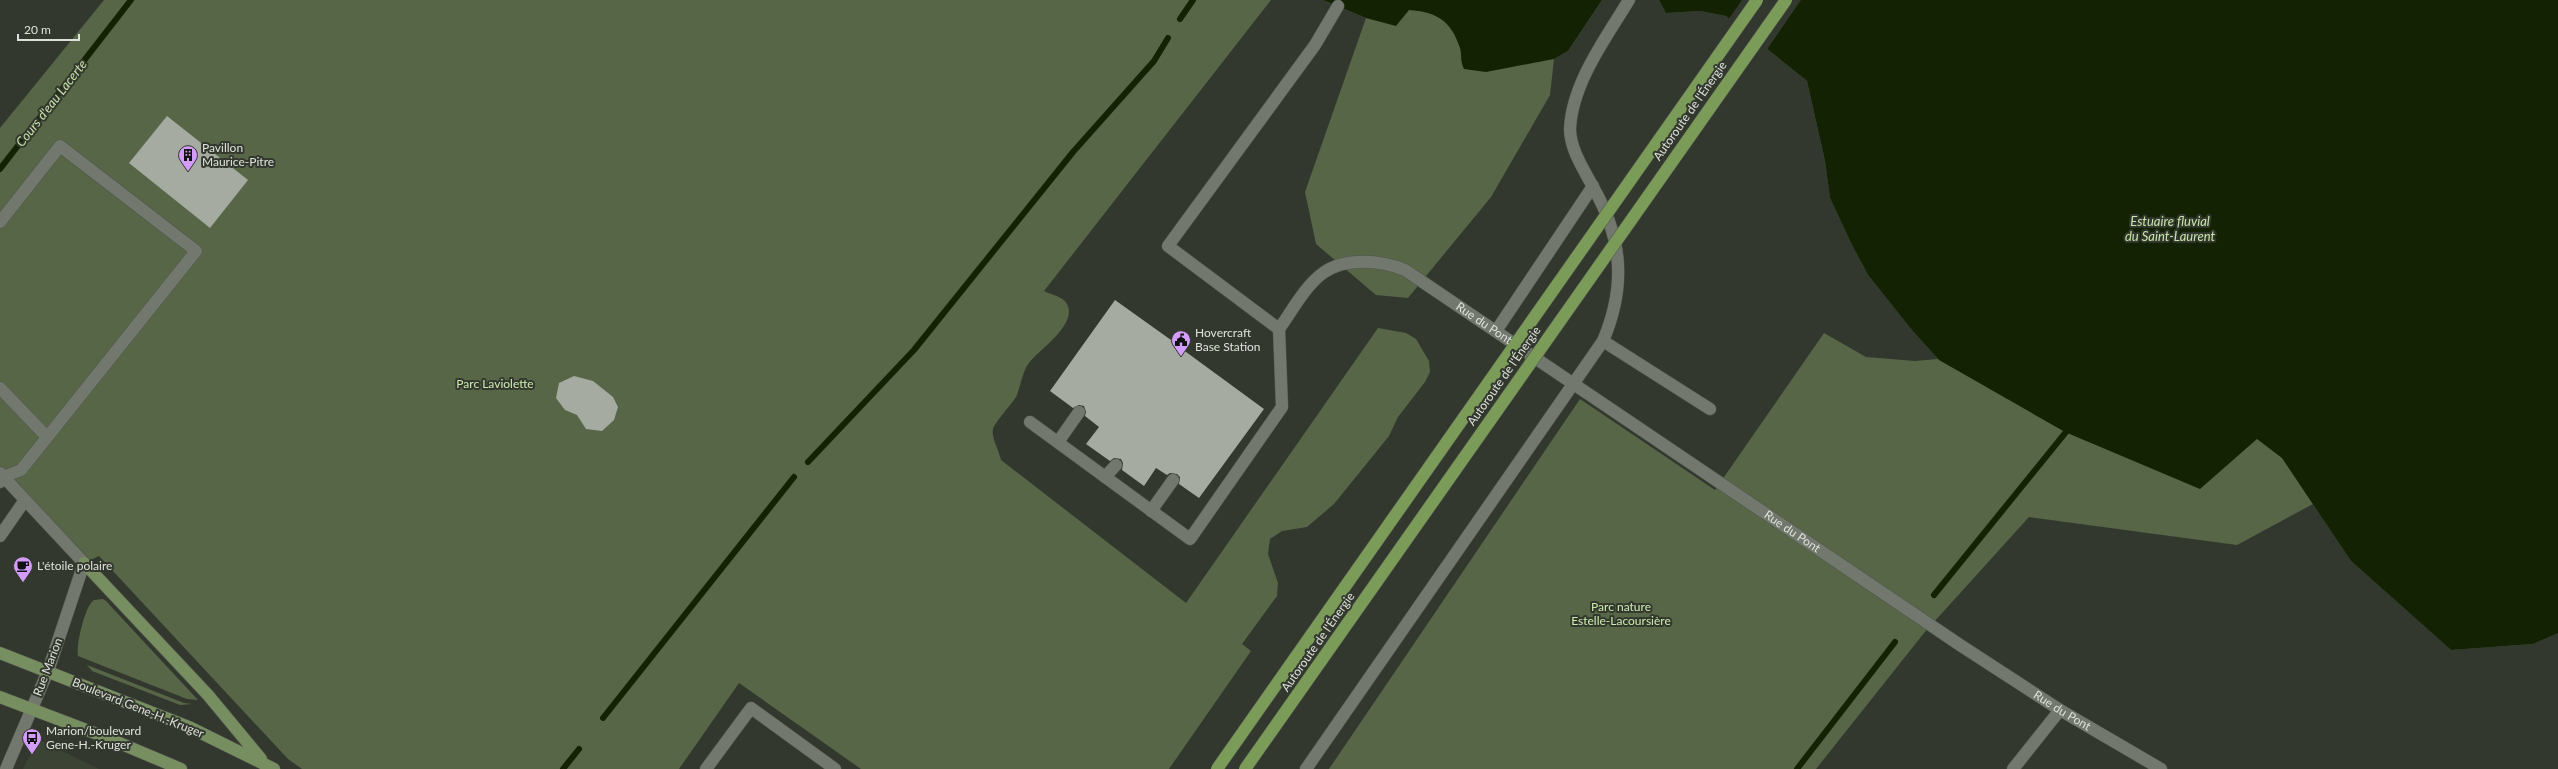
<svg xmlns="http://www.w3.org/2000/svg" width="2558" height="769" viewBox="0 0 2558 769" font-family="Lato,sans-serif">
<style>
.built{fill:#3b4334}
.green{fill:#566647}
.water{fill:#142204}
.pier{fill:#33382e}
.lines{fill:none;stroke-linecap:round;stroke-linejoin:round}
.stream{stroke:#142204;stroke-width:6}
.building{fill:#a5aba0}
.minor-casing{stroke:#52554e;stroke-width:13}
.major-casing{stroke:#52554e;stroke-width:13}
.minor{stroke:#72786d;stroke-width:12}
.major{stroke:#778e60;stroke-width:12}
.highway-bridge-casing{stroke:#52554e;stroke-width:13;stroke-linecap:butt}
.highway-bridge{stroke:#7b9c58;stroke-width:12}
.labels{text-anchor:middle;stroke-width:4;stroke-linejoin:round;paint-order:stroke}
.street-label{font-size:12px;fill:#dee1db;stroke:#33382e}
.poi-label{font-size:12px;fill:#dee1db;stroke:#33382e;text-anchor:start}
.park-label{font-size:12px;fill:#cdebb0;stroke:#33382e}
.water-label{font-size:13px;font-style:italic;fill:#c7e4aa;stroke:#33382e}
</style>
<rect width="100%" height="100%" fill="#33382e"/>
<!-- built -->
<path class="built" d="M 38,739 L 99,769 L 23,769 Z"/>
<!-- green -->
<path class="green" d="M 104,0 L 1271,0 L 1044,291 C 1051,295 1063,296 1067,304 C 1078,325 1038,350 1029,363 C 1022,372 1021,386 1016,397 C 1011,405 995,422 993,429 C 991,438 999,450 1001,460 L 1186,603 L 1378,328 L 1406,333 L 1416,339 L 1429,361 L 1430,372 L 1425,382 L 1398,417 L 1389,436 L 1334,504 L 1307,527 L 1282,531 L 1270,539 L 1268,554 L 1278,583 L 1277,596 L 1242,644 L 1251,651 L 1169,769 L 861,769 L 739,683 L 679,769 L 302,769 L 288,759 L 99,556 L 84,563 L 0,466 L 0,128 Z
M 1323,0 L 1602,0 L 1568,51 L 1554,59 L 1550,95 L 1491,197 L 1408,298 L 1376,295 L 1316,244 L 1305,192 L 1366,18 Z
M 1659,0 L 2242,0 L 2558,633 L 2533,644 L 2451,650 L 2351,561 L 2313,504 L 2237,545 L 2029,517 L 1924,633 L 1816,769 L 1329,769 L 1580,399 L 1715,490 L 1824,333 L 1866,357 L 1915,361 L 1938,359 L 1911,329 L 1868,275 L 1852,245 L 1830,198 L 1825,161 L 1807,81 L 1726,16 L 1700,11 L 1666,13 Z
M 103,599 L 106,601 L 198,700 L 187,699 L 78,656 C 76,645 85,605 94,600 Z
M 87,665 L 184,703 L 193,704 L 180,705 L 92,671 Z"/>
<!-- water -->
<path class="water" d="M 1323,0 L 1602,0 L 1568,51 L 1554,59 L 1486,72 L 1464,69 C 1460,61 1462,55 1460,48 C 1451,20 1436,12 1409,10 L 1396,26 L 1366,18 Z
M 1659,0 L 2558,0 L 2558,633 L 2533,644 L 2451,650 L 2351,561 L 2282,458 L 2257,439 L 2200,489 L 2065,432 L 1939,360 L 1911,329 L 1868,275 L 1852,245 L 1830,198 L 1825,161 L 1807,81 L 1726,16 L 1700,11 L 1666,13 Z"/>
<!-- pier -->
<path class="pier" d="M 1742,0 L 1801,0 L 1766,51 L 1728,20 Z"/>
<g class="lines">
<!-- stream -->
<path class="stream" d="M 1180,19 L 1193,0
M 0,169 L 131,0
M 808,462 L 914,350 L 1073,152 L 1154,61 L 1168,38
M 1934,595 L 2070,427
M 603,718 L 794,477
M 563,769 L 579,749
M 1797,769 L 1895,642"/>
</g>
<!-- building -->
<path class="building" d="M 167,116 L 248,180 L 210,228 L 129,163 Z
M 1115,300 L 1171,340 L 1179,330 L 1182,349 L 1264,409 L 1199,498 L 1179,484 L 1180,477 L 1177,474 L 1170,473 L 1167,475 L 1156,468 L 1144,486 L 1122,470 L 1123,463 L 1121,459 L 1114,458 L 1110,461 L 1086,444 L 1099,427 L 1085,416 L 1086,412 L 1084,406 L 1079,405 L 1073,408 L 1050,391 Z
M 574,376 L 593,381 L 613,397 L 618,407 L 614,420 L 602,431 L 586,429 L 577,415 L 565,410 L 556,398 L 559,383 Z"/>
<g class="lines">
<!-- minor casing -->
<g class="minor-casing">
<g id="minor">
<path id="s1" d="M 1338,6 L 1315,45 L 1168,246 L 1279,329 C 1292,311 1305,286 1323,273 C 1345,257 1381,260 1405,270 L 1960,645 L 2060,710 L 2161,769"/>
<path d="M 0,222 L 60,146 L 196,251 L 21,470 L 3,477 L 0,482"/>
<path d="M 1496,331 L 1593,186"/>
<path d="M 1603,341 L 1710,409"/>
<path d="M 0,388 L 47,437"/>
<path d="M 1030,422 L 1190,539 L 1282,407 L 1279,329"/>
<path d="M 1058,442 L 1079,412"/>
<path d="M 0,473 L 84,563 L 48,671 L 6,769"/>
<path d="M 1105,477 L 1116,465"/>
<path d="M 1151,511 L 1173,480"/>
<path d="M 0,536 L 25,500"/>
<path d="M 706,769 L 751,708 L 835,769"/>
<path d="M 1306,769 L 1603,341 C 1626,287 1623,239 1593,187 C 1584,170 1570,149 1570,129 C 1572,83 1606,38 1629,0"/>
<path d="M 2013,769 L 2060,710"/>
</g>
</g>
<!-- major casing -->
<g class="major-casing">
<path id="major" d="M 84,563 L 208,695 L 261,759
M 0,653 L 189,727 L 274,769
M 0,697 L 105,737 L 181,769"/>
</g>
<!-- minor -->
<use href="#minor" class="minor"/>
<!-- major -->
<use href="#major" class="major"/>
<!-- highway-bridge casing -->
<g class="highway-bridge-casing">
<path id="highway-bridge" d="M 1217,769 L 1757,0
M 1245,769 L 1786,0"/>
</g>
<!-- highway-bridge -->
<use href="#highway-bridge" class="highway-bridge"/>
</g>
<!-- icons -->
<defs>
<g id="building-pin" transform="scale(1)"><path d="M0 17L-7.5 6A9.5 9.5 0 1 1 7.5 6Z" fill="#d39cfc" stroke="#33382e"/><path d="M-4-6H4V6H1V3H-1V6H-4ZM-2.5-4.3h1.7v1.8h-1.7ZM.8-4.3h1.7v1.8H.8ZM-2.5-1h1.7V.8h-1.7ZM.8-1h1.7V.8H.8Z" fill="#111"/></g>
<g id="civic-pin" transform="scale(1)"><path d="M0 17L-7.5 6A9.5 9.5 0 1 1 7.5 6Z" fill="#d39cfc" stroke="#33382e"/><path d="M-.6-6.5H3V-4.5H.6V-3L4-1V1h2V6H-6V1h2V-1L-.6-3ZM-1.2 2.5V6h2.4V2.5Z" fill="#111"/></g>
<g id="cafe-pin" transform="scale(1)"><path d="M0 17L-7.5 6A9.5 9.5 0 1 1 7.5 6Z" fill="#d39cfc" stroke="#33382e"/><path d="M-5.5-4.5H6V0H3Q3 3.5 0 3.5H-2.5Q-5.5 3.5-5.5 0ZM3-3.2v2h1.7v-2ZM-6 4.5H4V6H-6Z" fill="#111"/></g>
<g id="bus-pin" transform="scale(1)"><path d="M0 17L-7.5 6A9.5 9.5 0 1 1 7.5 6Z" fill="#d39cfc" stroke="#33382e"/><path d="M-5-6H5V4H4V6H2V4H-2V6H-4V4H-5ZM-3.5-4V0h7V-4ZM-3.5 1.2v1.5H-2V1.2ZM2 1.2v1.5H3.5V1.2Z" fill="#111"/></g>
</defs>
<g fill-rule="evenodd">
<use href="#building-pin" x="188" y="155"/>
<use href="#civic-pin" x="1181" y="340"/>
<use href="#cafe-pin" x="23" y="566"/>
<use href="#bus-pin" x="32" y="738"/>
</g>
<g class="labels">
<!-- street labels -->
<g class="street-label">
<text transform="translate(1690 111) rotate(-55)" y="4">Autoroute de l'Énergie</text>
<text dy="4" stroke="none"><textPath href="#s1" startOffset="685">Rue du Pont</textPath></text>
<text transform="translate(1504 376) rotate(-55)" y="4">Autoroute de l'Énergie</text>
<text dy="4" stroke="none"><textPath href="#s1" startOffset="1057">Rue du Pont</textPath></text>
<text transform="translate(1318 642) rotate(-55)" y="4">Autoroute de l'Énergie</text>
<text transform="translate(48 667) rotate(-69)" y="4">Rue Marion</text>
<text transform="translate(138 708) rotate(22)" y="4">Boulevard Gene-H.-Kruger</text>
<text dy="4" stroke="none"><textPath href="#s1" startOffset="1381">Rue du Pont</textPath></text>
</g>
<!-- poi labels -->
<g class="poi-label">
<text x="202" y="152">Pavillon<tspan x="202" dy="14">Maurice-Pitre</tspan></text>
<text x="1195" y="337">Hovercraft<tspan x="1195" dy="14">Base Station</tspan></text>
<text x="37" y="570">L'étoile polaire</text>
<text x="46" y="735">Marion/boulevard<tspan x="46" dy="14">Gene-H.-Kruger</tspan></text>
</g>
<!-- park labels -->
<g class="park-label">
<text x="495" y="388">Parc Laviolette</text>
<text x="1621" y="611">Parc nature<tspan x="1621" dy="14">Estelle-Lacoursière</tspan></text>
</g>
<!-- water labels -->
<g class="water-label">
<text transform="translate(51 103) rotate(-52)" y="5">Cours d'eau Lacerte</text>
<text x="2170" y="226">Estuaire fluvial<tspan x="2170" dy="15">du Saint-Laurent</tspan></text>
</g>
</g>
<!-- scale -->
<path d="M18 34v6h61v-6" fill="none" stroke="#dee1db" stroke-width="2"/>
<text x="24" y="34" font-size="12" fill="#dee1db" stroke="#33382e" stroke-width="3" paint-order="stroke">20 m</text>
</svg>
